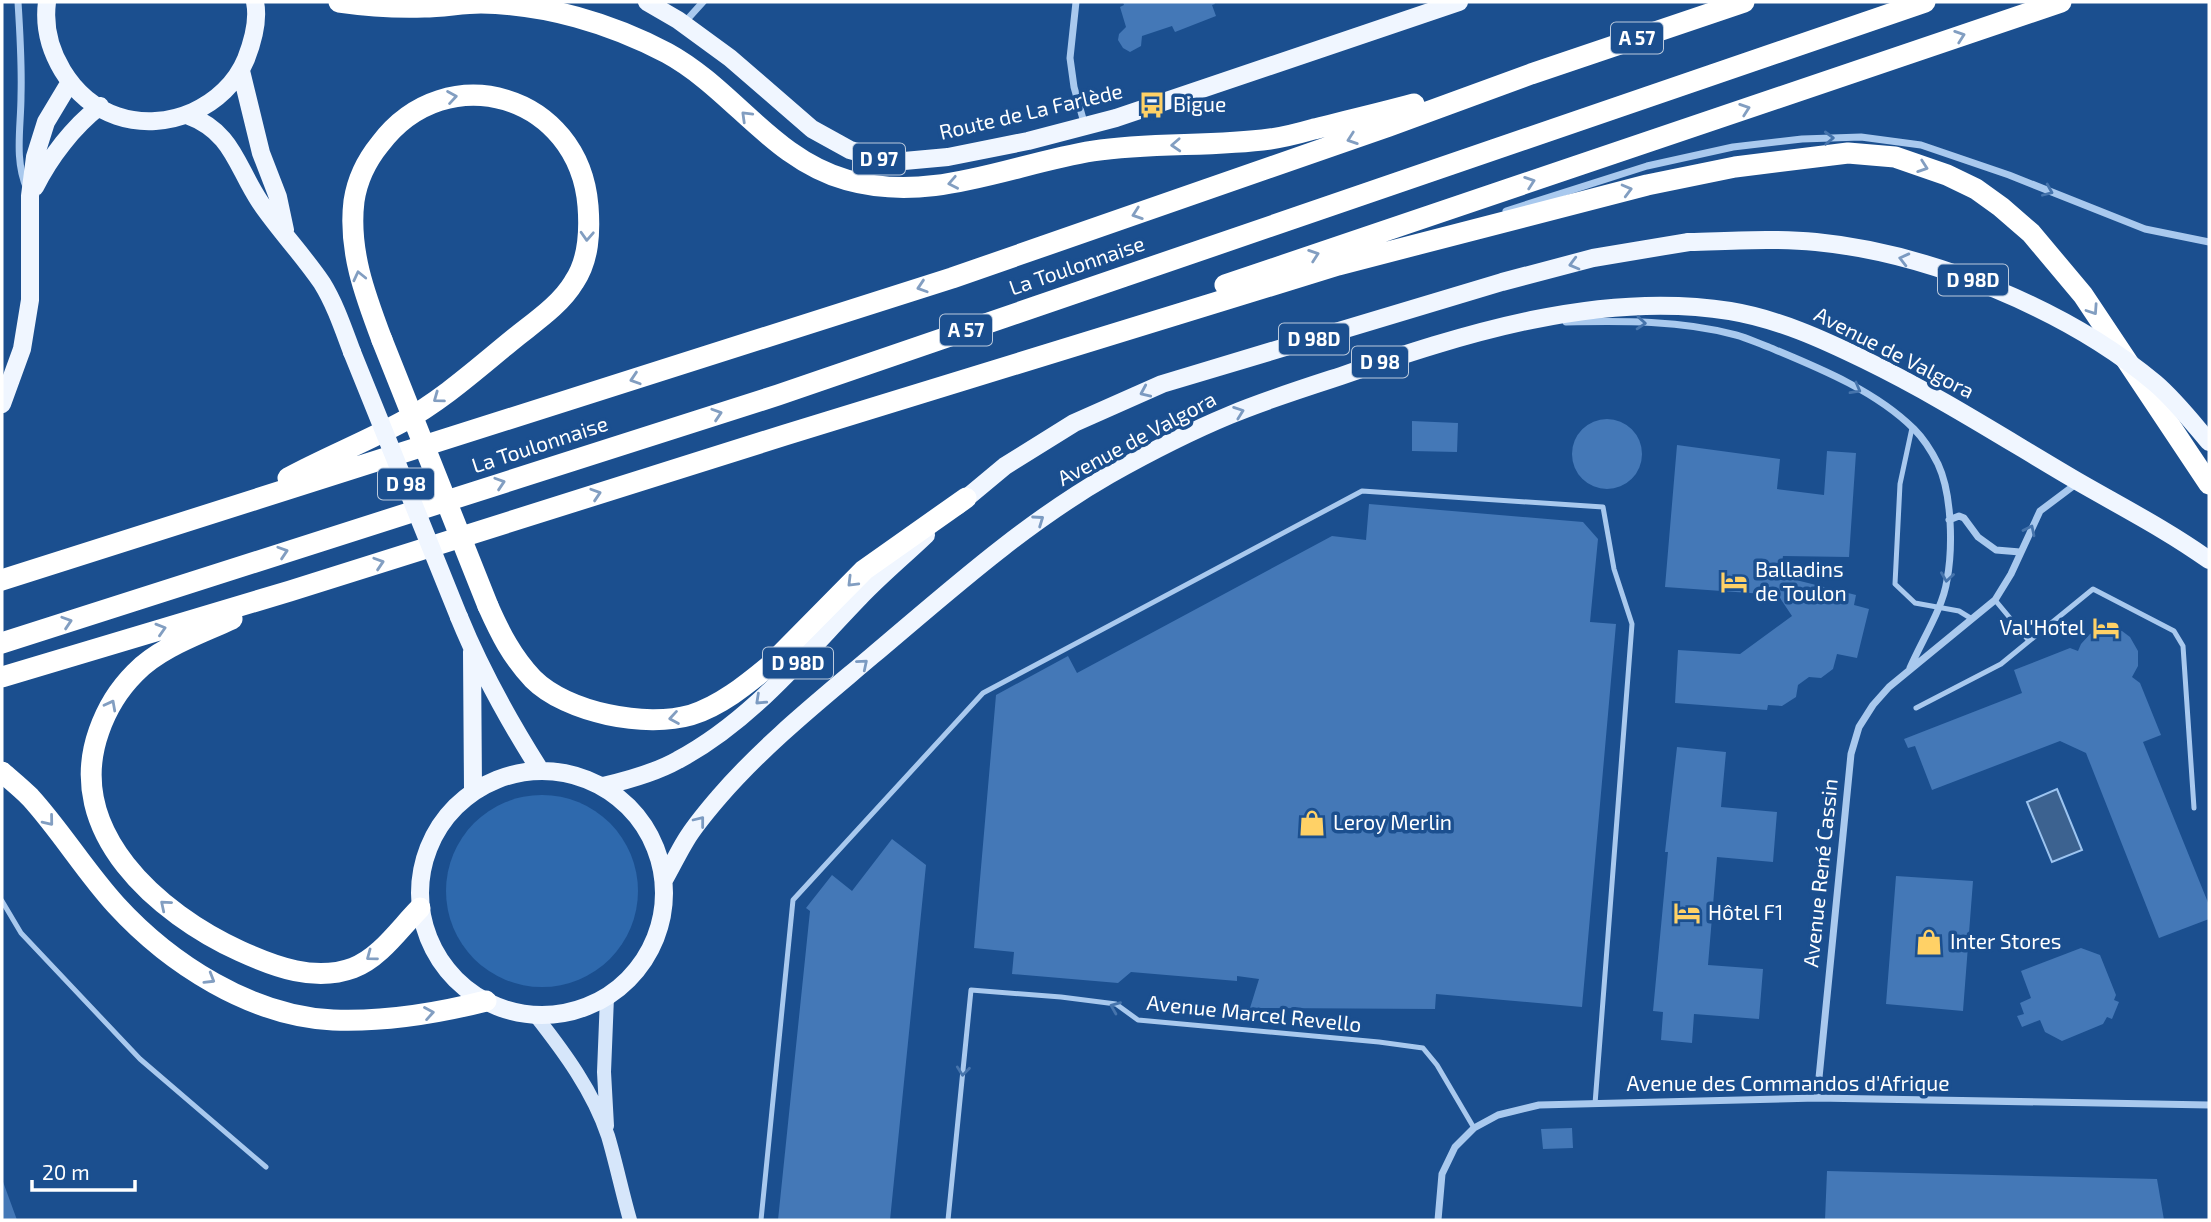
<svg xmlns="http://www.w3.org/2000/svg" width="2211" height="1222" viewBox="0 0 2211 1222" font-family="'Exo 2',sans-serif">
<style>
.green{fill:#2e69ad}
.water{fill:#3c6290;stroke:#9cc4f0;stroke-width:2}
.building{fill:#4478b7}
.lines{fill:none;stroke-linecap:round;stroke-linejoin:round}
.service{stroke:#a9c9ee;stroke-width:5}
.minor{stroke:#a9c9ee;stroke-width:7}
.secondary{stroke:#d6e6fa;stroke-width:14}
.primary{stroke:#f0f6ff;stroke-width:18}
.motorway{stroke:#fff;stroke-width:21}
.primary-bridge{stroke:#f0f6ff;stroke-width:18}
.motorway-bridge{stroke:#fff;stroke-width:21}
.oneway{stroke:#829ec1}
.oneway2{stroke:#4674ac}
.oneway3{stroke:#7b9ac1}
.labels{text-anchor:middle;stroke-width:7;stroke-linejoin:round;paint-order:stroke}
.shield{fill:#1b4f8f;stroke:#bbcadd;stroke-width:2}
.shield-label{font-size:19px;font-weight:bold;fill:#fff}
.poi-label{font-size:21px;fill:#fff;stroke:#1b4f8f;text-anchor:start}
.street-label{font-size:21px;fill:#fff;stroke:#1b4f8f}
</style>
<rect width="100%" height="100%" fill="#1b4f8f"/>
<!-- green -->
<path class="green" d="M446 891a96 96 0 1 1 192 0a96 96 0 1 1-192 0Z"/>
<!-- water -->
<path class="water" d="M 2057,789 L 2082,850 L 2052,862 L 2027,802 Z"/>
<!-- building -->
<path class="building" d="M 1123,2 L 1214,2 L 1215,4 L 1212,5 L 1216,16 L 1175,32 L 1172,26 L 1142,36 L 1141,46 L 1130,52 L 1123,48 L 1118,40 L 1119,34 L 1126,27 L 1120,7 L 1124,5 Z
M1572 454a35 35 0 1 1 70 0a35 35 0 1 1-70 0Z
M 1412,421 L 1458,423 L 1457,452 L 1412,451 Z
M 1677,445 L 1780,459 L 1777,489 L 1824,495 L 1827,451 L 1856,453 L 1849,557 L 1783,556 L 1780,576 L 1856,595 L 1854,605 L 1869,609 L 1857,658 L 1837,654 L 1833,669 L 1821,678 L 1809,677 L 1798,685 L 1796,697 L 1782,706 L 1768,705 L 1767,710 L 1675,703 L 1678,650 L 1740,654 L 1792,616 L 1778,595 L 1665,587 Z
M 1369,504 L 1583,522 L 1598,539 L 1590,622 L 1616,624 L 1582,1007 L 1436,994 L 1435,1009 L 1250,1008 L 1259,979 L 1237,976 L 1237,981 L 1131,972 L 1118,983 L 1012,974 L 1014,952 L 974,948 L 996,695 L 1068,656 L 1077,673 L 1332,536 L 1366,540 Z
M 2106,628 L 2122,631 L 2130,637 L 2138,651 L 2138,666 L 2132,677 L 2140,683 L 2161,735 L 2143,742 L 2209,905 L 2209,919 L 2159,938 L 2086,753 L 2060,741 L 1932,790 L 1915,746 L 1908,748 L 1904,739 L 2022,693 L 2014,670 L 2070,648 L 2078,651 L 2081,644 L 2090,634 Z
M 1677,747 L 1726,752 L 1721,807 L 1777,812 L 1773,862 L 1717,857 L 1708,965 L 1763,969 L 1759,1019 L 1694,1014 L 1692,1043 L 1661,1040 L 1663,1012 L 1653,1011 L 1668,852 L 1665,852 Z
M 892,839 L 926,865 L 890,1220 L 778,1220 L 810,911 L 806,908 L 832,875 L 852,891 Z
M 1896,876 L 1973,881 L 1963,1011 L 1886,1004 Z
M 2081,948 L 2100,955 L 2116,995 L 2114,1000 L 2119,1002 L 2112,1019 L 2107,1017 L 2103,1024 L 2062,1041 L 2045,1032 L 2040,1020 L 2022,1027 L 2017,1016 L 2024,1014 L 2020,1003 L 2031,998 L 2021,971 Z
M 1572,1128 L 1573,1148 L 1543,1149 L 1541,1129 Z
M 1827,1171 L 2157,1179 L 2164,1220 L 1825,1220 Z
M 2,1179 L 17,1220 L 2,1220 Z"/>
<g class="lines">
<!-- service -->
<path class="service" d="M 1912,428 L 1900,484 L 1895,584 L 1915,603 L 1959,611 L 1972,619
M 1995,600 L 2029,641
M 1916,708 L 2001,664 L 2093,589 L 2174,631 L 2183,646 L 2194,808
M 2,901 L 21,933 L 140,1059 L 266,1167
M 761,1220 L 793,900 L 983,693 L 1362,491 L 1603,507 L 1614,569 L 1632,624 L 1595,1104
M 948,1220 L 971,990 L 1061,997 L 1116,1004 L 1138,1020 L 1379,1042 L 1423,1048 L 1437,1065 L 1474,1128"/>
<!-- minor -->
<path class="minor" d="M 18,2 C 20,33 22,64 21,96 C 21,127 14,160 27,189
M 1076,2 L 1070,58 L 1074,87 L 1085,126
M 684,23 L 703,2
M 1506,211 L 1647,166 L 1733,147 L 1802,139 L 1861,137 L 1921,145 L 2009,175 L 2145,229 L 2209,242
M 1566,322 C 1622,321 1681,320 1736,335 C 1748,338 1759,344 1771,348 C 1819,368 1876,391 1914,429 C 1923,438 1932,452 1938,464 C 1952,494 1953,547 1947,580 C 1943,608 1922,640 1910,668
M 1949,520 L 1959,516 L 1964,518 L 1978,537 L 1996,550 L 2020,552
M 1817,1098 L 1851,754 L 1859,727 L 1873,705 L 1889,687 L 1995,600 L 2011,574 L 2040,511 L 2076,484
M 1438,1220 L 1442,1174 L 1455,1147 L 1474,1128 L 1498,1115 L 1539,1105 L 1817,1098 L 2209,1105"/>
<!-- secondary -->
<path class="secondary" d="M 607,997 L 604,1072 L 607,1126
M 535,1015 C 564,1052 593,1091 608,1136 C 616,1163 622,1192 630,1220"/>
<!-- primary -->
<path class="primary" d="M 47,2 C 41,49 71,100 117,116 C 167,133 226,107 246,59 C 253,41 259,21 255,2
M 647,2 L 678,20 L 730,58 L 812,129 L 850,150 L 893,162 L 948,157 L 1028,141 L 1116,118 L 1459,2
M 241,71 L 261,153 L 278,197 L 285,230
M 187,115 C 233,132 236,166 260,202 C 279,230 303,255 322,283 C 335,304 343,328 352,352
M 35,187 C 50,157 73,127 100,106
M 2,404 L 22,349 L 30,300 L 30,196 L 35,157 L 46,122 L 70,82
M 957,506 L 1005,466 L 1074,423 L 1162,384 L 1502,282 L 1593,258 L 1689,242
M 459,617 C 481,671 509,721 540,770
M 472,652 L 473,790
M420 893a122 122 0 1 1 244 0a122 122 0 1 1-244 0Z
M 603,786 C 629,780 655,773 678,760 C 751,721 803,656 860,597 C 881,575 904,556 926,535
M 664,880 C 672,866 678,853 686,840 C 695,825 708,810 719,797 C 765,744 819,701 872,656 C 948,592 1022,525 1109,475 C 1148,453 1189,432 1230,415 C 1266,400 1304,388 1341,376 C 1462,334 1600,290 1730,311 C 1778,319 1822,339 1865,360 C 1939,396 2007,440 2077,481 C 2122,507 2167,530 2209,560"/>
<!-- motorway -->
<path class="motorway" d="M 339,2 C 367,6 395,8 424,7 C 443,7 462,3 481,3 C 545,4 610,23 667,53 C 733,89 772,159 847,180 C 932,204 1011,164 1093,151 C 1152,142 1211,147 1270,139 C 1285,137 1300,133 1314,129 C 1347,121 1381,113 1414,104
M 1225,285 L 2061,2
M 288,478 C 325,458 365,442 402,422 C 443,400 480,366 516,337 C 536,321 561,304 574,282 C 589,260 590,232 588,206 C 579,95 447,55 380,144 C 367,160 357,181 354,201 C 348,250 365,295 382,340
M 2,580 L 952,278 L 1389,126 L 1531,74 L 1744,2
M 488,606 C 500,633 512,657 533,679 C 567,713 646,728 691,715 C 720,706 746,685 769,666 L 864,570 L 966,498
M 232,619 C 200,634 160,647 135,673 C 118,690 107,708 99,731 C 63,832 159,914 240,951 C 275,967 315,982 353,968 C 380,958 400,928 420,908
M 2,643 L 778,395 L 1925,2
M 2,677 L 290,591 L 785,435 L 1338,265 L 1647,185 L 1735,167 L 1848,153 L 1895,157 L 1947,175 L 1976,189 L 2001,207 L 2031,233 L 2083,295 L 2209,484
M 2,772 C 11,780 21,788 30,797 C 61,831 85,871 116,905 C 170,964 251,1016 333,1020 C 384,1022 435,1014 486,1001"/>
<!-- primary-bridge -->
<path class="primary-bridge" d="M 1689,242 C 1731,241 1774,238 1816,242 C 1930,253 2068,310 2155,383 C 2175,400 2192,422 2209,442
M 352,352 L 459,617"/>
<!-- motorway-bridge -->
<path class="motorway-bridge" d="M 382,340 L 488,606"/>
</g>
<!-- one-way arrows -->
<defs><path id="oneway-chevron" d="M-2-3.5L2.5 0L-2 3.5" fill="none" stroke-width="1.6" stroke-linecap="round" stroke-linejoin="round" transform="scale(1.75)"/></defs>
<g class="oneway">
<use href="#oneway-chevron" transform="translate(1960 36) rotate(-19)"/>
<use href="#oneway-chevron" transform="translate(452 97) rotate(-9)"/>
<use href="#oneway-chevron" transform="translate(1745 109) rotate(-19)"/>
<use href="#oneway-chevron" transform="translate(746 116) rotate(-136)"/>
<use href="#oneway-chevron" transform="translate(1352 139) rotate(161)"/>
<use href="#oneway-chevron" transform="translate(1176 145) rotate(177)"/>
<use href="#oneway-chevron" transform="translate(1923 167) rotate(19)"/>
<use href="#oneway-chevron" transform="translate(1530 182) rotate(-19)"/>
<use href="#oneway-chevron" transform="translate(953 183) rotate(169)"/>
<use href="#oneway-chevron" transform="translate(1627 190) rotate(-15)"/>
<use href="#oneway-chevron" transform="translate(1137 214) rotate(161)"/>
<use href="#oneway-chevron" transform="translate(587 236) rotate(93)"/>
<use href="#oneway-chevron" transform="translate(1314 255) rotate(-19)"/>
<use href="#oneway-chevron" transform="translate(359 276) rotate(-103)"/>
<use href="#oneway-chevron" transform="translate(922 287) rotate(162)"/>
<use href="#oneway-chevron" transform="translate(2093 310) rotate(56)"/>
<use href="#oneway-chevron" transform="translate(635 379) rotate(162)"/>
<use href="#oneway-chevron" transform="translate(438 398) rotate(144)"/>
<use href="#oneway-chevron" transform="translate(717 414) rotate(-18)"/>
<use href="#oneway-chevron" transform="translate(500 483) rotate(-18)"/>
<use href="#oneway-chevron" transform="translate(596 494) rotate(-18)"/>
<use href="#oneway-chevron" transform="translate(283 552) rotate(-18)"/>
<use href="#oneway-chevron" transform="translate(379 563) rotate(-18)"/>
<use href="#oneway-chevron" transform="translate(852 582) rotate(135)"/>
<use href="#oneway-chevron" transform="translate(67 622) rotate(-18)"/>
<use href="#oneway-chevron" transform="translate(161 629) rotate(-17)"/>
<use href="#oneway-chevron" transform="translate(111 705) rotate(-62)"/>
<use href="#oneway-chevron" transform="translate(674 718) rotate(171)"/>
<use href="#oneway-chevron" transform="translate(49 821) rotate(51)"/>
<use href="#oneway-chevron" transform="translate(165 905) rotate(-140)"/>
<use href="#oneway-chevron" transform="translate(371 956) rotate(143)"/>
<use href="#oneway-chevron" transform="translate(210 979) rotate(31)"/>
<use href="#oneway-chevron" transform="translate(429 1013) rotate(-10)"/>
</g>
<g class="oneway2">
<use href="#oneway-chevron" transform="translate(1829 138) rotate(-2)"/>
<use href="#oneway-chevron" transform="translate(2048 191) rotate(23)"/>
<use href="#oneway-chevron" transform="translate(1641 323) rotate(4)"/>
<use href="#oneway-chevron" transform="translate(1856 389) rotate(29)"/>
<use href="#oneway-chevron" transform="translate(2030 530) rotate(-64)"/>
<use href="#oneway-chevron" transform="translate(1947 577) rotate(98)"/>
<use href="#oneway-chevron" transform="translate(1115 1007) rotate(-158)"/>
<use href="#oneway-chevron" transform="translate(963 1071) rotate(96)"/>
</g>
<g class="oneway3">
<use href="#oneway-chevron" transform="translate(1904 259) rotate(-166)"/>
<use href="#oneway-chevron" transform="translate(1574 264) rotate(165)"/>
<use href="#oneway-chevron" transform="translate(1145 392) rotate(156)"/>
<use href="#oneway-chevron" transform="translate(1239 412) rotate(-20)"/>
<use href="#oneway-chevron" transform="translate(1039 520) rotate(-35)"/>
<use href="#oneway-chevron" transform="translate(863 664) rotate(-40)"/>
<use href="#oneway-chevron" transform="translate(760 700) rotate(137)"/>
<use href="#oneway-chevron" transform="translate(700 821) rotate(-52)"/>
</g>
<!-- icons -->
<defs>
<g id="bus-bare" transform="scale(2.1)"><path d="M-5-6H5V4H4V6H2V4H-2V6H-4V4H-5ZM-3.5-4V0h7V-4ZM-3.5 1.2v1.5H-2V1.2ZM2 1.2v1.5H3.5V1.2Z" fill="#ffd166" stroke="#1b4f8f" stroke-width="2.5" paint-order="stroke"/></g>
<g id="hotel-bare" transform="scale(2.1)"><path d="M-6-4.5h1.5V1H6V5H4.5V3h-9V5H-6ZM-4 0a1.8 1.8 0 1 1 3.6 0ZM.5 0V-2.5h3Q6-2.5 6 0Z" fill="#ffd166" stroke="#1b4f8f" stroke-width="2.5" paint-order="stroke"/></g>
<g id="shop-bare" transform="scale(2.1)"><path d="M-5-2.5h2.3a2.7 3.5 0 0 1 5.4 0H5L5.5 6h-11ZM-1.5-2.5h3a1.5 2.3 0 0 0-3 0Z" fill="#ffd166" stroke="#1b4f8f" stroke-width="2.5" paint-order="stroke"/></g>
</defs>
<g fill-rule="evenodd">
<use href="#bus-bare" x="1152" y="105"/>
<use href="#hotel-bare" x="1734" y="582"/>
<use href="#hotel-bare" x="2106" y="628"/>
<use href="#shop-bare" x="1312" y="823"/>
<use href="#hotel-bare" x="1687" y="913"/>
<use href="#shop-bare" x="1929" y="942"/>
</g>
<g class="labels">
<!-- shield labels -->
<g class="shield">
<rect x="1611" y="22.5" width="52" height="31" rx="5"/>
<rect x="853" y="143.5" width="52" height="31" rx="5"/>
<rect x="1938" y="264.5" width="70" height="31" rx="5"/>
<rect x="940" y="314.5" width="52" height="31" rx="5"/>
<rect x="1279" y="323.5" width="70" height="31" rx="5"/>
<rect x="1352" y="346.5" width="56" height="31" rx="5"/>
<rect x="378" y="468.5" width="56" height="31" rx="5"/>
<rect x="763" y="647.5" width="70" height="31" rx="5"/>
</g>
<g class="shield-label">
<text x="1637" y="45">A 57</text>
<text x="879" y="166">D 97</text>
<text x="1973" y="287">D 98D</text>
<text x="966" y="337">A 57</text>
<text x="1314" y="346">D 98D</text>
<text x="1380" y="369">D 98</text>
<text x="406" y="491">D 98</text>
<text x="798" y="670">D 98D</text>
</g>
<!-- poi labels -->
<g class="poi-label">
<text x="1173" y="112">Bigue</text>
<text x="1755" y="577">Balladins<tspan x="1755" dy="24">de Toulon</tspan></text>
<text x="2085" y="635" text-anchor="end">Val'Hotel</text>
<text x="1333" y="830">Leroy Merlin</text>
<text x="1708" y="920">Hôtel F1</text>
<text x="1950" y="949">Inter Stores</text>
</g>
<!-- street labels -->
<g class="street-label">
<text transform="translate(1031 112) rotate(-13)" y="7">Route de La Farlède</text>
<text transform="translate(1077 266) rotate(-19)" y="7">La Toulonnaise</text>
<text transform="translate(1894 353) rotate(27)" y="7">Avenue de Valgora</text>
<text transform="translate(1137 439) rotate(-28)" y="7">Avenue de Valgora</text>
<text transform="translate(540 445) rotate(-18)" y="7">La Toulonnaise</text>
<text transform="translate(1821 873) rotate(-84)" y="7">Avenue René Cassin</text>
<text transform="translate(1254 1014) rotate(6)" y="7">Avenue Marcel Revello</text>
<text x="1788" y="1091">Avenue des Commandos d'Afrique</text>
</g>
</g>
<!-- border -->
<rect width="2211" height="1222" fill="none" stroke="#ffffff" stroke-width="7"/>
<!-- scale -->
<path d="M32 1180v10h103v-10" fill="none" stroke="#ffffff" stroke-width="3.5"/>
<text x="42" y="1180" font-size="21" fill="#ffffff" stroke="#1b4f8f" stroke-width="5" paint-order="stroke">20 m</text>
</svg>
